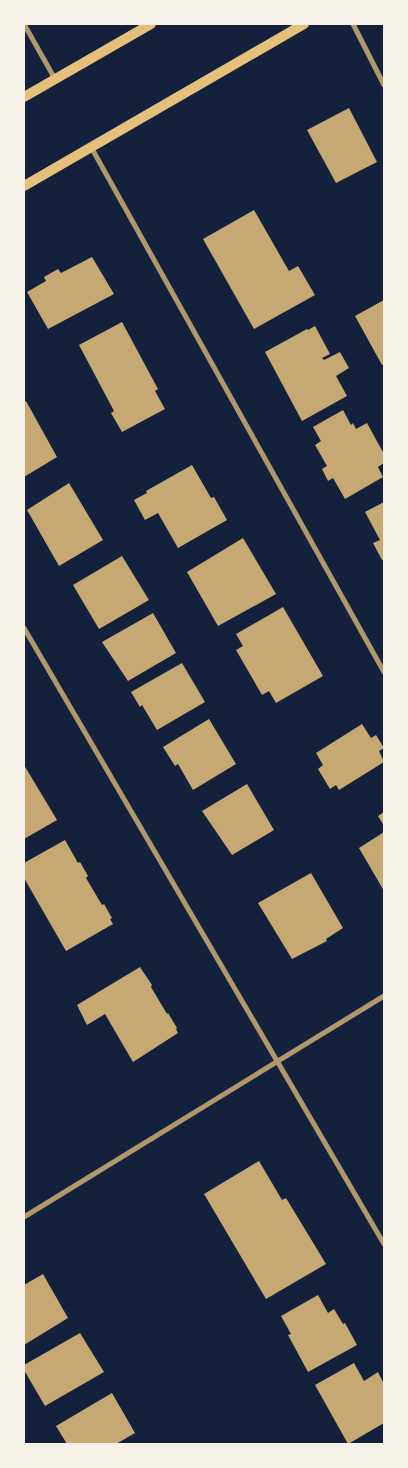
<svg xmlns="http://www.w3.org/2000/svg" width="408" height="1468" viewBox="0 0 408 1468" font-family="Cabin,sans-serif">
<style>
.building{fill:#c6a872}
.lines{fill:none;stroke-linecap:round;stroke-linejoin:round}
.minor{stroke:#b1986c;stroke-width:5}
.secondary{stroke:#e5c07b;stroke-width:10}
</style>
<rect width="100%" height="100%" fill="#14213d"/>
<!-- building -->
<path class="building" d="M 349,108 L 377,162 L 336,183 L 307,130 Z
M 254,210 L 289,271 L 298,266 L 315,295 L 254,329 L 203,239 Z
M 92,257 L 114,294 L 48,329 L 27,292 L 46,281 L 44,277 L 58,269 L 61,273 Z
M 384,300 L 384,364 L 382,365 L 355,316 Z
M 122,322 L 158,389 L 155,391 L 165,409 L 122,432 L 111,413 L 114,411 L 79,345 Z
M 315,326 L 330,354 L 322,358 L 324,360 L 340,352 L 349,368 L 336,376 L 347,396 L 302,421 L 265,352 L 307,329 L 308,330 Z
M 26,401 L 57,457 L 24,477 L 24,403 Z
M 343,410 L 351,425 L 353,423 L 356,429 L 367,423 L 384,454 L 384,463 L 378,467 L 383,477 L 345,499 L 333,478 L 328,481 L 322,469 L 327,466 L 315,445 L 321,441 L 313,427 Z
M 192,465 L 211,498 L 214,497 L 227,520 L 178,548 L 158,513 L 145,520 L 134,500 L 147,493 L 146,491 Z
M 69,483 L 103,540 L 59,566 L 27,510 Z
M 384,502 L 384,559 L 382,560 L 373,543 L 380,540 L 365,512 Z
M 243,538 L 276,594 L 218,626 L 187,572 Z
M 122,556 L 149,600 L 99,629 L 73,585 Z
M 283,607 L 323,676 L 276,703 L 269,691 L 262,695 L 236,650 L 243,646 L 236,634 Z
M 153,613 L 176,653 L 128,681 L 102,642 Z
M 182,663 L 205,702 L 157,730 L 142,705 L 140,707 L 131,692 Z
M 209,719 L 236,764 L 193,790 L 178,764 L 175,766 L 163,747 Z
M 362,724 L 371,738 L 376,735 L 384,748 L 379,751 L 384,762 L 339,790 L 336,785 L 330,789 L 318,769 L 323,765 L 316,753 Z
M 24,765 L 57,820 L 24,839 Z
M 247,784 L 274,830 L 232,855 L 202,811 Z
M 384,812 L 384,826 L 378,816 Z
M 384,832 L 384,891 L 359,848 Z
M 65,840 L 78,863 L 80,862 L 88,876 L 86,878 L 102,905 L 104,904 L 112,918 L 110,919 L 113,924 L 66,951 L 24,878 L 24,863 Z
M 311,873 L 343,928 L 326,939 L 327,941 L 292,959 L 258,903 Z
M 140,967 L 152,985 L 151,987 L 167,1014 L 168,1013 L 177,1028 L 176,1029 L 178,1033 L 133,1062 L 105,1014 L 87,1025 L 77,1005 Z
M 259,1161 L 282,1200 L 286,1198 L 326,1264 L 266,1299 L 204,1194 Z
M 43,1274 L 68,1318 L 24,1345 L 24,1285 Z
M 318,1295 L 328,1313 L 334,1309 L 343,1324 L 345,1323 L 357,1345 L 308,1372 L 288,1335 L 291,1334 L 281,1316 Z
M 80,1333 L 104,1372 L 45,1406 L 24,1370 L 24,1365 Z
M 354,1363 L 364,1381 L 378,1372 L 384,1384 L 384,1423 L 348,1444 L 315,1385 Z
M 112,1393 L 135,1433 L 116,1444 L 67,1444 L 56,1426 Z"/>
<g class="lines">
<!-- minor -->
<path class="minor" d="M 24,24 L 55,79
M 353,24 L 384,85
M 91,147 L 384,672
M 24,628 L 384,1244
M 24,1217 L 384,996"/>
<!-- secondary -->
<path class="secondary" d="M 24,97 L 151,24
M 24,186 L 304,24"/>
</g>
<!-- border -->
<rect width="408" height="1468" fill="none" stroke="#f6f1e7" stroke-width="50"/>
</svg>
